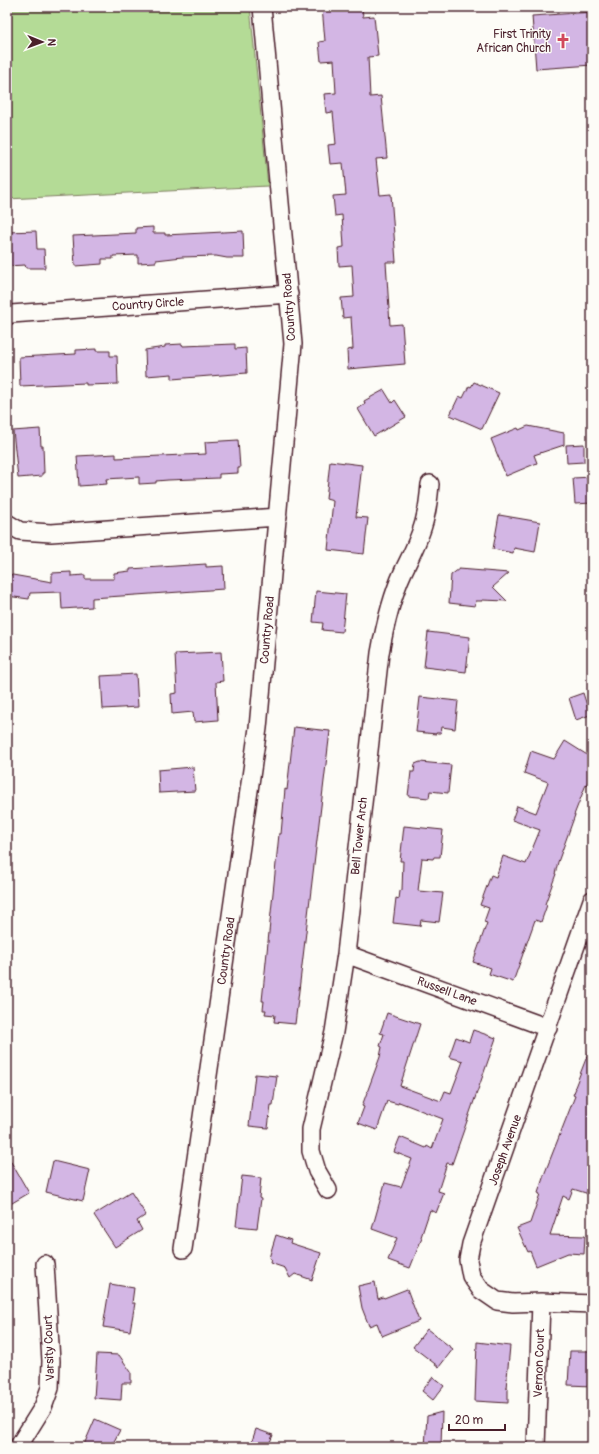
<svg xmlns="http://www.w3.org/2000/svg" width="599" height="1454" viewBox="0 0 599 1454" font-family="Pangolin,sans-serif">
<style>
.green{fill:#b4db96;stroke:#7f7d60}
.building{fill:#d3b6e4;stroke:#4a1f2b}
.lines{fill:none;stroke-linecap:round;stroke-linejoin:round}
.street-casing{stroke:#4a1f2b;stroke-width:20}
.street{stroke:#fdfcf7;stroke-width:17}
.labels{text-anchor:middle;stroke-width:3;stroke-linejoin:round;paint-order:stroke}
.poi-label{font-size:12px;fill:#4a1f2b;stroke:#fdfcf7;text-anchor:end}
.street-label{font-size:12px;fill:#4a1f2b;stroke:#fdfcf7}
</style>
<rect width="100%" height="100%" fill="#fdfcf7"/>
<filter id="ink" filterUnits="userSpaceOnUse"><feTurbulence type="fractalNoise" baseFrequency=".025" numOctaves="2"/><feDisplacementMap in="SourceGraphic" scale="8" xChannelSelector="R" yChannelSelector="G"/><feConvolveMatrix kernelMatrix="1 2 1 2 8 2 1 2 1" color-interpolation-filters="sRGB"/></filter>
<g filter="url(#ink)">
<!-- green -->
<path class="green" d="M 7,7 L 250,7 L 268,186 L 7,199 Z"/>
<!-- building -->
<path class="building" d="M 322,7 L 362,7 L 363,17 L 374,16 L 378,56 L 368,57 L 370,97 L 381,96 L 387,158 L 376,159 L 380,195 L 391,194 L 396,262 L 386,262 L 390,325 L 402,324 L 405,364 L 348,369 L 347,350 L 353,349 L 351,317 L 343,318 L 341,298 L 354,297 L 352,265 L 339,266 L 338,248 L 344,247 L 342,215 L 335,216 L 333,196 L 346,195 L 343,163 L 330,164 L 328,145 L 336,144 L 333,112 L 326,113 L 324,94 L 336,93 L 334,60 L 321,61 L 319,42 L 325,41 Z
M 592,12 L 592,65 L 536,69 L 532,16 Z
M 153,227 L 153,233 L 165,233 L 165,235 L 243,231 L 244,258 L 227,258 L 216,256 L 182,257 L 156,260 L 156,262 L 138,263 L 138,255 L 113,256 L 113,259 L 102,259 L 102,264 L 75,266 L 73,236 L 136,233 L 136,228 Z
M 36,231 L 37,249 L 44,249 L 45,268 L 26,268 L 25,265 L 7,266 L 7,232 Z
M 182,344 L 183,346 L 235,344 L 235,349 L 246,348 L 247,373 L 172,379 L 172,374 L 146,376 L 145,350 L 165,347 L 165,345 Z
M 96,349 L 96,351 L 110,351 L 110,356 L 117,356 L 118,384 L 86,385 L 86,383 L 20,386 L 19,357 L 76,354 L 76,350 Z
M 474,382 L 499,393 L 482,429 L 450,415 L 459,396 L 463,398 L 469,386 L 471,387 Z
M 384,390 L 392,403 L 395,400 L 406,417 L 374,436 L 358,409 L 365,404 L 364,401 Z
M 528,426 L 564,433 L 564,445 L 534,455 L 537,463 L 506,476 L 491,439 L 518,428 L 519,430 Z
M 40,429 L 41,446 L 43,446 L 44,473 L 42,473 L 42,476 L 18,478 L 13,431 Z
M 238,440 L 240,468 L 238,468 L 238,473 L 219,474 L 219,478 L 168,480 L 156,481 L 156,483 L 139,484 L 139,477 L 106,479 L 107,484 L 79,486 L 77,456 L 116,454 L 116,458 L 206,454 L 205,442 Z
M 584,444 L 584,462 L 567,463 L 566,445 Z
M 330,461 L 362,465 L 356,517 L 368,518 L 364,554 L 328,550 L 333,501 L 326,499 Z
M 592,477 L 592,503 L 575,504 L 573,478 Z
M 499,515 L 540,522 L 535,552 L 514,548 L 513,553 L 493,549 Z
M 206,564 L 206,567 L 223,566 L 224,589 L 92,598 L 92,607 L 62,609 L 61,592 L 30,593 L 29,599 L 7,596 L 7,574 L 52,582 L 52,573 L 71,572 L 71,576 L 85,575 L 85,579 L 114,579 L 114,573 L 130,571 L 130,569 Z
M 459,569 L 509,573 L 493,587 L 507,601 L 482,600 L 482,601 L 476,601 L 475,606 L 449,603 L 451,575 Z
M 316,591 L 346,594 L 342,632 L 322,630 L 323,623 L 313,622 Z
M 428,632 L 470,637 L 466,672 L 424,667 Z
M 221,652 L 223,681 L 216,682 L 218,720 L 194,722 L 193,712 L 172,714 L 171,694 L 177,693 L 175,654 Z
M 136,674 L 138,707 L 103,709 L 101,676 Z
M 583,693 L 590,715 L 576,720 L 569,698 Z
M 420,697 L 458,701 L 455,729 L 442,727 L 441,733 L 436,733 L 436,734 L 416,732 Z
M 294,727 L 330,731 L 295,1024 L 274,1022 L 275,1015 L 265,1014 L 266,1010 L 263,1010 L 264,1001 L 262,1001 L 279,834 L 281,834 L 285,789 L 287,790 Z
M 565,741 L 592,758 L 592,775 L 585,787 L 574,815 L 575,815 L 558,862 L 555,874 L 556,874 L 545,904 L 547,905 L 541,922 L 535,920 L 513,982 L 489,974 L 491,968 L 473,962 L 487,923 L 484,922 L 489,908 L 480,905 L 491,875 L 496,877 L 503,856 L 526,864 L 540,830 L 512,820 L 517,806 L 536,813 L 548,782 L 524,773 L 531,751 L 554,759 Z
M 420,762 L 451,765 L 448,793 L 430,791 L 429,798 L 408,796 L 411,772 L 414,772 L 415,764 Z
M 193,767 L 195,791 L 159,793 L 158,770 Z
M 404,826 L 443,830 L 440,857 L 434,857 L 433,859 L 422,858 L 418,891 L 443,893 L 439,922 L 421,920 L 420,926 L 393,923 L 396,898 L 399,899 L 400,891 L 402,890 L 403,861 L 400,861 Z
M 387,1013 L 420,1024 L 400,1086 L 441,1101 L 445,1091 L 451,1093 L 463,1061 L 449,1057 L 456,1037 L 469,1042 L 473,1030 L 496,1038 L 452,1164 L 447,1163 L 438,1191 L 444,1193 L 436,1213 L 430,1210 L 421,1237 L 422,1238 L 410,1268 L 388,1260 L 397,1238 L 372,1229 L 385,1183 L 401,1187 L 412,1159 L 394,1152 L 400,1137 L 426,1148 L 427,1146 L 432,1149 L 443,1119 L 399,1102 L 398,1104 L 387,1101 L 377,1130 L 358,1123 L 364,1107 L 362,1106 L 380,1057 L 382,1047 L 380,1046 L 384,1034 L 380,1033 Z
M 591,1046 L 592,1195 L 573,1189 L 569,1199 L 563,1196 L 550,1235 L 585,1236 L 584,1254 L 568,1253 L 536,1266 L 530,1251 L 528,1252 L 517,1228 L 530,1223 L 540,1194 L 538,1193 L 544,1175 L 575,1096 L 573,1095 L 576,1088 L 575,1087 Z
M 255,1074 L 277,1076 L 273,1105 L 271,1105 L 268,1128 L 249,1126 Z
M 7,1155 L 29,1193 L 7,1206 Z
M 53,1161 L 90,1170 L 83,1201 L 46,1192 Z
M 242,1176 L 261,1178 L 259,1198 L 261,1199 L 257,1228 L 236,1226 Z
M 131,1192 L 146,1215 L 137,1221 L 142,1230 L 115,1247 L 94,1215 Z
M 276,1235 L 291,1240 L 290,1243 L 321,1253 L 312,1280 L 295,1274 L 290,1278 L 285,1268 L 270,1263 L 271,1259 L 269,1258 Z
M 375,1282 L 378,1299 L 383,1297 L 384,1298 L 407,1289 L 419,1321 L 382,1336 L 377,1323 L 369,1326 L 362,1308 L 358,1286 Z
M 110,1284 L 134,1288 L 132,1303 L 135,1303 L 130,1331 L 103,1327 Z
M 427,1329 L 453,1349 L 439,1367 L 413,1347 Z
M 477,1342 L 510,1346 L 506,1388 L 508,1389 L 508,1403 L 475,1401 Z
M 570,1351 L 592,1351 L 592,1386 L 568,1385 Z
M 97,1354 L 119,1355 L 131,1372 L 131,1383 L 122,1383 L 121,1400 L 94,1398 Z
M 433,1377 L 444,1386 L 433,1400 L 422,1391 Z
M 442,1412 L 441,1447 L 425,1447 L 427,1416 Z
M 95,1419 L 120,1430 L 111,1447 L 83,1447 Z
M 256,1429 L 273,1435 L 268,1447 L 250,1447 Z"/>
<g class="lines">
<!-- street casing -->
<g class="street-casing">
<path id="street" d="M 7,316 L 11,314 L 289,294
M 7,523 L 20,531 L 51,533 L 278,517
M 592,900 L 471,1244 L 468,1260 L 471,1276 L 481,1290 L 497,1301 L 513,1303 L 541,1302 L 592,1304
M 346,954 L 548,1028
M 328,1190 L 317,1171 L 311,1151 L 311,1129 L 334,1032 L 346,954 L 380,653 C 385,625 391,598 403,572 C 411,555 421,537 425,518 C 428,507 429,496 430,484
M 183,1249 L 258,728 L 293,344 L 262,7
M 18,1447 L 43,1407 L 50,1388 L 51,1361 L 45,1264
M 536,1447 L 541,1302"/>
</g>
<!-- street -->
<use href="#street" class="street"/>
</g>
</g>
<!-- icons -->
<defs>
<g id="church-bare" transform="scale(1.2)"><path d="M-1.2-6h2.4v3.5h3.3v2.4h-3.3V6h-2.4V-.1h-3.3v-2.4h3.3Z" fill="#d1495b" stroke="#fdfcf7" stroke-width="2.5" paint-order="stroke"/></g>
</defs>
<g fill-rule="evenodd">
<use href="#church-bare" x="563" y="41"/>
</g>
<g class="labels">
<!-- poi labels -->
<g class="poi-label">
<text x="551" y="38">First Trinity<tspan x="551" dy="14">African Church</tspan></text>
</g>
<!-- street labels -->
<g class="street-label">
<text transform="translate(148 304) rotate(-4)" y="4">Country Circle</text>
<text transform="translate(289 307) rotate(-94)" y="4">Country Road</text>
<text transform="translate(267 630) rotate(-85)" y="4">Country Road</text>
<text transform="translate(359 836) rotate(-84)" y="4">Bell Tower Arch</text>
<text transform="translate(226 951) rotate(-82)" y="4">Country Road</text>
<text transform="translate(447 991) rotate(20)" y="4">Russell Lane</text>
<text transform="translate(505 1150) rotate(-70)" y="4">Joseph Avenue</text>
<text transform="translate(49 1348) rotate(-92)" y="4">Varsity Court</text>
<text transform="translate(539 1363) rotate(-88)" y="4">Vernon Court</text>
</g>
</g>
<!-- margin -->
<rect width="599" height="1454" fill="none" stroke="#fdfcf7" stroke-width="24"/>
<rect x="12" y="12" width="575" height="1430" fill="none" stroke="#4a1f2b" stroke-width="1.5" filter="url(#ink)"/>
<!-- north arrow -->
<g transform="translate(42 42) rotate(91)" stroke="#fdfcf7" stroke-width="3" paint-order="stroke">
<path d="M0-3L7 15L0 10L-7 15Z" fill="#4a1f2b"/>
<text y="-6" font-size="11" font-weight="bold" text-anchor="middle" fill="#4a1f2b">N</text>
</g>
<!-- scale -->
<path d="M449 1424v6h56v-6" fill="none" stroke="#4a1f2b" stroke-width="2"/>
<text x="455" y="1424" font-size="12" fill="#4a1f2b" stroke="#fdfcf7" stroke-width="3" paint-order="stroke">20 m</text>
</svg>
